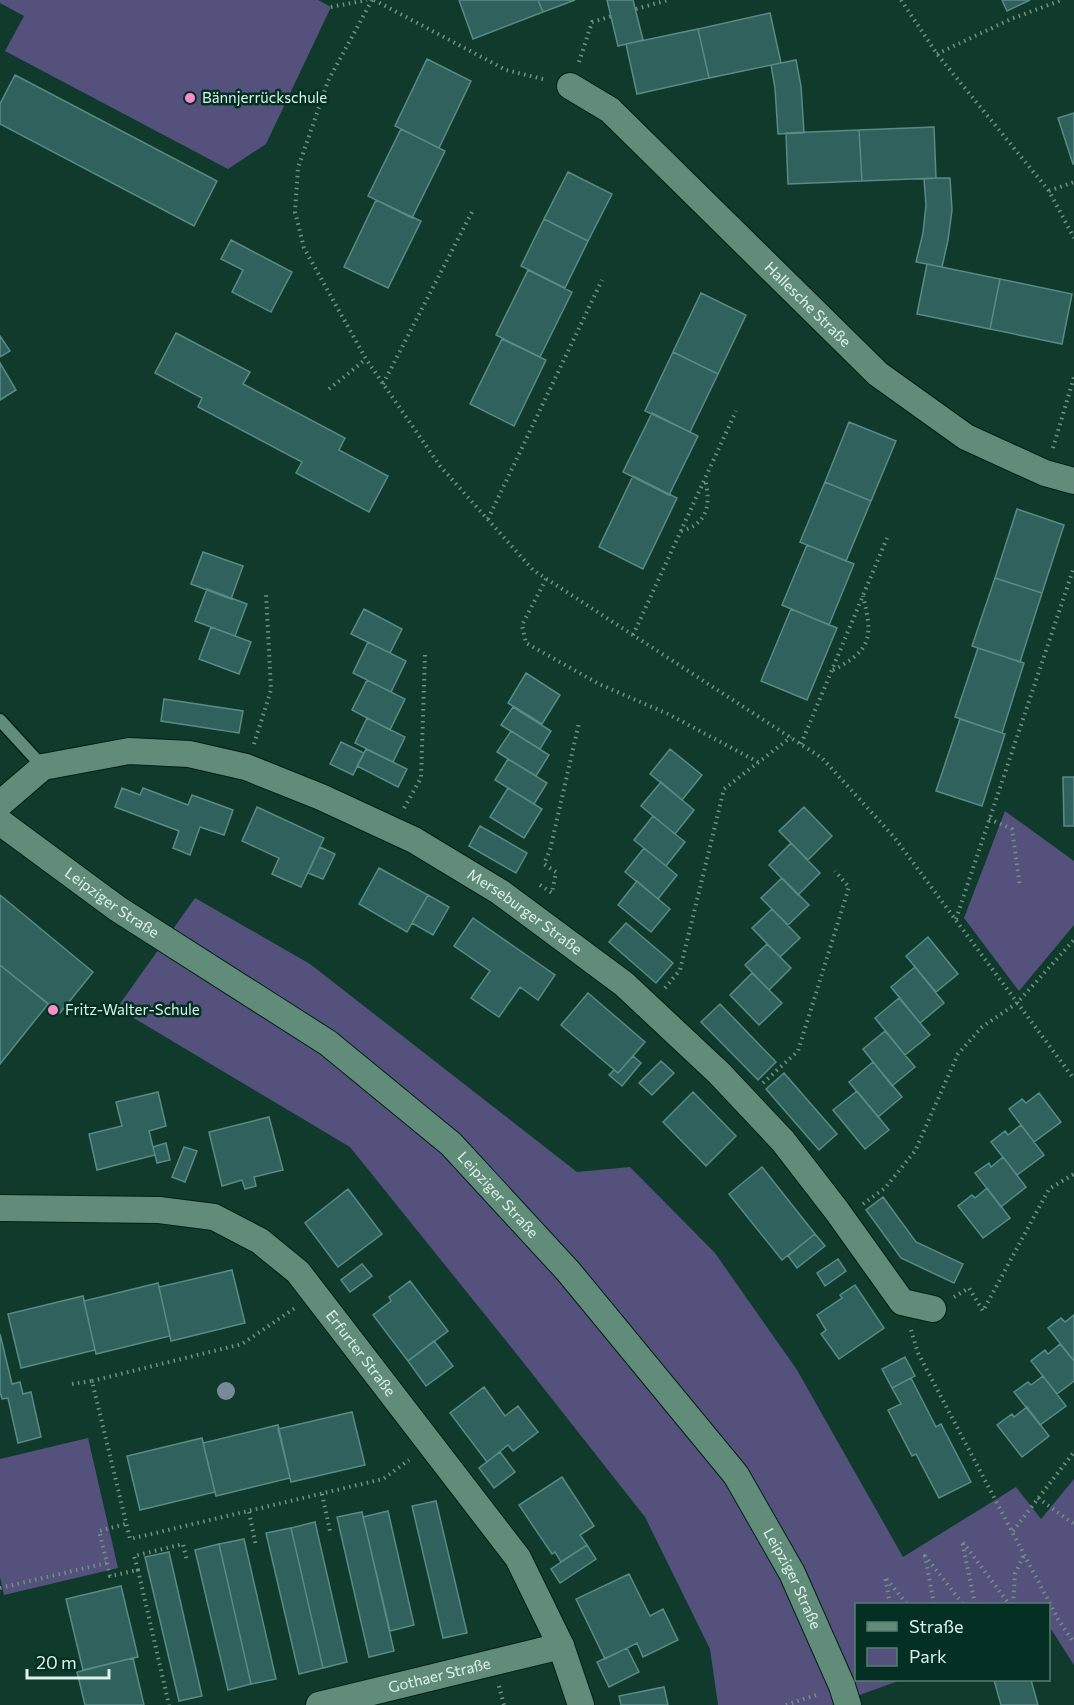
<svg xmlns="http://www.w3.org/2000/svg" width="1074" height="1705" viewBox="0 0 1074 1705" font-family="Commissioner,sans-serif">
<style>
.green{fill:#54517c}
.building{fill:#30615c;stroke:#598b85;stroke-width:1.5}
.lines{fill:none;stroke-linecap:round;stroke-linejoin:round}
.service-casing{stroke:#012015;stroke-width:15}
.minor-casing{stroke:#012015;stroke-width:28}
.path{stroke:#709285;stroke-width:4;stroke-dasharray:1.5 4.5;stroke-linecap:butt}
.service{stroke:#628c7a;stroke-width:12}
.minor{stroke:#628c7a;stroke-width:26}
.tree{fill:#778a98}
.poi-dot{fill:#f98fca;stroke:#033022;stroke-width:2}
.labels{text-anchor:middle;stroke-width:5;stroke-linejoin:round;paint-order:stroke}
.poi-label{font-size:15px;fill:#dcf3e9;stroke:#033022;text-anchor:start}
.street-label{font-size:15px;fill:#dcf3e9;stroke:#033022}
</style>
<rect width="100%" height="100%" fill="#103b2c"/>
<!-- green -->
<path class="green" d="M 0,0 L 318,0 L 331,7 L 266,144 L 228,169 L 5,51 L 24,16 L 0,3 Z
M 1005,811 L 1074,861 L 1074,925 L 1019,991 L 964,918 Z
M 195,898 L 310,964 L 577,1172 L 630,1167 L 715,1253 L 797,1370 L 903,1557 L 1016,1487 L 1041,1519 L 1074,1479 L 1074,1665 L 1049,1626 L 1048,1604 L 856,1604 L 856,1680 L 901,1680 L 832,1705 L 718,1705 L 710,1649 L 645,1517 L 519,1357 L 350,1147 L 117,1008 Z
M 88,1438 L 118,1568 L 4,1595 L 0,1577 L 0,1459 Z"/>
<!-- building -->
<path class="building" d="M 459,0 L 538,0 L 543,12 L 473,39 Z
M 538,0 L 575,0 L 543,12 Z
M 607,0 L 633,0 L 643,40 L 618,46 Z
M 1002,0 L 1030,0 L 1007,11 Z
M 770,13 L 781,63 L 709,78 L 698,29 Z
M 698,29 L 709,78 L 637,94 L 626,44 Z
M 427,59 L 471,81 L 439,148 L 395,126 Z
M 796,60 L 801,86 L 804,133 L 778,134 L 775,88 L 771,65 Z
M 15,75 L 217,181 L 194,226 L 0,124 L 0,104 Z
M 1074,113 L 1074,164 L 1073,164 L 1058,118 Z
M 934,127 L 936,178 L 862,181 L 859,130 Z
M 401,129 L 445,151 L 412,218 L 368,196 Z
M 859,130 L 862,181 L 788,184 L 786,133 Z
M 568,172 L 612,194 L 588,241 L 544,219 Z
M 936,178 L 950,178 L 952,210 L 948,240 L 942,267 L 916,262 L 923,233 L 926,205 L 924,179 Z
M 376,200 L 421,221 L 388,288 L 344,267 Z
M 544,219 L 588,241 L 565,288 L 521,266 Z
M 231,240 L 292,272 L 271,312 L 232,292 L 243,270 L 221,259 Z
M 927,264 L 1000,279 L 990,329 L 917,314 Z
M 528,270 L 572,292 L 540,357 L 496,335 Z
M 1000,279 L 1072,294 L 1062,344 L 990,329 Z
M 701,293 L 746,315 L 718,374 L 673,352 Z
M 176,333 L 250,372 L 243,384 L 345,438 L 339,450 L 388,476 L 369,512 L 296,473 L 302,462 L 198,407 L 202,398 L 155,373 Z
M 0,336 L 10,351 L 0,357 Z
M 502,339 L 546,360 L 514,426 L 470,404 Z
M 673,352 L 718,374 L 690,432 L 645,411 Z
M 0,363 L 16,390 L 0,400 Z
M 652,413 L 698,436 L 669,495 L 623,472 Z
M 849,422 L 896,441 L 871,501 L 825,482 Z
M 633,476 L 677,498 L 643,569 L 599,547 Z
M 825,482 L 871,501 L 846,561 L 800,542 Z
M 1017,509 L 1064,525 L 1042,593 L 995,578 Z
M 807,545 L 854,564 L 829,625 L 782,605 Z
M 203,552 L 243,566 L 231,599 L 191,584 Z
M 995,578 L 1042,593 L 1020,662 L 972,646 Z
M 207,589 L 247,604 L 235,636 L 195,621 Z
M 364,609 L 402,629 L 390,653 L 351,634 Z
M 791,609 L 837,628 L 807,700 L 761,681 Z
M 211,627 L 251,642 L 239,674 L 199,659 Z
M 368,642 L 406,661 L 391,692 L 353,673 Z
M 978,648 L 1024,663 L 1002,733 L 955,717 Z
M 526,673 L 560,695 L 542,724 L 508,703 Z
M 367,680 L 405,699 L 390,730 L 352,710 Z
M 164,699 L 243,711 L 239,733 L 161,721 Z
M 513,707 L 551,731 L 540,749 L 501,725 Z
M 367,718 L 405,737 L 393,762 L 355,743 Z
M 960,719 L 1005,734 L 982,806 L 936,791 Z
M 511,731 L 549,755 L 536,776 L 497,752 Z
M 341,742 L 364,753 L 353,775 L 330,764 Z
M 366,749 L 407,769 L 398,787 L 357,766 Z
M 670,749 L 702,775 L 682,800 L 650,774 Z
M 508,759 L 547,783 L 534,804 L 495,780 Z
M 1063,777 L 1074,777 L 1074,826 L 1064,826 Z
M 661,782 L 694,810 L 675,834 L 641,806 Z
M 122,788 L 140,795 L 143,788 L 188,805 L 192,795 L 233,810 L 224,835 L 200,827 L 190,855 L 173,848 L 179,831 L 115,807 Z
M 508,788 L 542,809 L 524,838 L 490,817 Z
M 257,807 L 324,838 L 301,887 L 272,874 L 279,858 L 242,841 Z
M 804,807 L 832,836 L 808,860 L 779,831 Z
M 653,816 L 685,842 L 666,866 L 634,840 Z
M 480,826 L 527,853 L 516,873 L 469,846 Z
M 791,843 L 820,873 L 798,895 L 769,865 Z
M 320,847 L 335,854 L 323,879 L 308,873 Z
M 644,848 L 677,875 L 658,899 L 625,872 Z
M 379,868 L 428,895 L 407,932 L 359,904 Z
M 782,878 L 809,905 L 788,925 L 761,898 Z
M 637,881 L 670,909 L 651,932 L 618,905 Z
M 0,895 L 93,972 L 60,1013 L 0,965 Z
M 428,895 L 449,907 L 433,935 L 412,923 Z
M 772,909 L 800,938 L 780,957 L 752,928 Z
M 473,918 L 555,975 L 538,1000 L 520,987 L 499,1017 L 471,998 L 490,971 L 454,946 Z
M 626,923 L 673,963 L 656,983 L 609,942 Z
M 928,937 L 958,974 L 936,992 L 906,956 Z
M 767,944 L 791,968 L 769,990 L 745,965 Z
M 0,965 L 48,1004 L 0,1064 Z
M 915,967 L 944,1003 L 920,1023 L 891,987 Z
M 752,973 L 782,1003 L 759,1025 L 730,995 Z
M 588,993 L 645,1042 L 618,1073 L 561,1025 Z
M 899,998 L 930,1035 L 905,1055 L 875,1018 Z
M 720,1004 L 776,1062 L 758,1080 L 701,1022 Z
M 885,1031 L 915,1067 L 892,1086 L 863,1049 Z
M 633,1056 L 641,1063 L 622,1086 L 609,1075 L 614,1070 L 618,1073 Z
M 661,1061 L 674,1073 L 652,1095 L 639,1083 Z
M 873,1062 L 902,1097 L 878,1117 L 849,1082 Z
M 784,1073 L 837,1134 L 819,1150 L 766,1089 Z
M 857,1091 L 889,1130 L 865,1149 L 833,1110 Z
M 158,1092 L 166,1126 L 149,1131 L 155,1155 L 97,1170 L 89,1134 L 122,1126 L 116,1102 Z
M 693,1092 L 736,1136 L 706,1166 L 663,1122 Z
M 1039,1093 L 1061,1122 L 1034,1142 L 1009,1109 L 1022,1099 L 1026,1103 Z
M 269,1117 L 283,1170 L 254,1177 L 256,1186 L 245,1189 L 242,1180 L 222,1186 L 209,1132 Z
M 1021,1125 L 1044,1155 L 1017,1175 L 991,1142 L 1005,1131 L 1008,1135 Z
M 166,1143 L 170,1160 L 157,1163 L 153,1147 Z
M 184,1147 L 197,1151 L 185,1182 L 172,1177 Z
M 1003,1157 L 1026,1187 L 1001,1207 L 975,1173 L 989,1163 L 991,1167 Z
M 762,1167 L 815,1234 L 782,1260 L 729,1194 Z
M 987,1188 L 1010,1218 L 983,1238 L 958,1206 L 972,1195 L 975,1198 Z
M 348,1189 L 382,1234 L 338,1267 L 305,1223 Z
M 883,1197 L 916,1242 L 963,1264 L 954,1283 L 901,1258 L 866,1210 Z
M 815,1234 L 825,1246 L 797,1268 L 788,1256 Z
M 838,1259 L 846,1271 L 825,1286 L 817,1273 Z
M 362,1264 L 372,1276 L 350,1292 L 341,1280 Z
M 232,1270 L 245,1323 L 171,1341 L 159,1287 Z
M 410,1281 L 448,1331 L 408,1361 L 373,1315 L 391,1301 L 389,1297 Z
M 158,1283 L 170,1336 L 96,1354 L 84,1301 Z
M 855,1285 L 884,1328 L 839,1359 L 821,1334 L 826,1330 L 817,1315 L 842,1298 L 840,1295 Z
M 83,1296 L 95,1350 L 21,1368 L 8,1314 Z
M 1074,1315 L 1074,1361 L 1048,1328 L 1061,1318 L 1065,1322 Z
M 0,1334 L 12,1384 L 20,1382 L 23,1394 L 31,1392 L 41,1437 L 18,1443 L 8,1398 L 2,1399 L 0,1392 Z
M 434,1341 L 453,1366 L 426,1386 L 408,1361 Z
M 1060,1344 L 1074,1361 L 1074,1381 L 1057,1394 L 1031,1361 L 1045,1350 L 1048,1354 Z
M 905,1357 L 915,1376 L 892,1388 L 882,1369 Z
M 1043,1376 L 1066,1406 L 1040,1425 L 1014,1392 L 1028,1382 L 1031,1385 Z
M 911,1378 L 936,1427 L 941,1424 L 971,1482 L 939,1498 L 916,1454 L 912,1456 L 888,1410 L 901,1404 L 892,1388 Z
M 484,1387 L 505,1416 L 518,1406 L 538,1432 L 513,1451 L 508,1445 L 487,1462 L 450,1413 Z
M 1027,1407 L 1049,1436 L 1022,1457 L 997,1425 L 1012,1414 L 1014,1417 Z
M 352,1412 L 365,1465 L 291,1482 L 278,1429 Z
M 278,1425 L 290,1478 L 216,1496 L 203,1443 Z
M 202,1438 L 215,1492 L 140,1510 L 127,1456 Z
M 500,1452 L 515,1472 L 494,1488 L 479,1468 Z
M 562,1477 L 594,1526 L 580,1535 L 587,1545 L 561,1562 L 555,1552 L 552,1554 L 519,1505 Z
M 436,1501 L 467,1633 L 443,1638 L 412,1506 Z
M 388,1511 L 414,1625 L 390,1631 L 363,1517 Z
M 362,1512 L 394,1651 L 369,1657 L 337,1517 Z
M 315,1522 L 347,1662 L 323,1668 L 291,1528 Z
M 291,1528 L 323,1668 L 299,1674 L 266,1533 Z
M 244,1539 L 276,1679 L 251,1684 L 219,1544 Z
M 219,1544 L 251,1684 L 228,1690 L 195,1550 Z
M 587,1545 L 596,1559 L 560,1583 L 551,1569 Z
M 169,1552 L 202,1696 L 179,1701 L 145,1557 Z
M 629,1574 L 650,1616 L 663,1609 L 678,1640 L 643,1657 L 637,1643 L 605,1659 L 576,1599 Z
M 121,1586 L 138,1657 L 83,1670 L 66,1599 Z
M 627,1648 L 639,1672 L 609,1687 L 597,1662 Z
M 133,1658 L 144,1705 L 85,1705 L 77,1672 Z
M 994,1680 L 1031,1680 L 1038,1705 L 1001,1705 Z
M 664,1687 L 668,1705 L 621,1705 L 619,1696 Z"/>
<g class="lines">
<!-- service casing -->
<g class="service-casing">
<path id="service" d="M 0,720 L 43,767"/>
</g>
<!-- minor casing -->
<g class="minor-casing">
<g id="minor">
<path id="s1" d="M 570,86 L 610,110 L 878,374 L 966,437 L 1045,473 L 1074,481"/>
<path id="s2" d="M 0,804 L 43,767 L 129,751 L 189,754 L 246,767 L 321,797 L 414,840 L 500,892 L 624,984 L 719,1073 L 783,1141 L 837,1211 L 902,1302 L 933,1309"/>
<path id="s3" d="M 0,822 L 118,909 L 328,1043 L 451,1144 L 568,1271 L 736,1475 L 792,1573 L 842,1686 L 848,1705"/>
<path id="s4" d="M 0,1208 L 159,1210 L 214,1217 L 260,1241 L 298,1272 L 518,1558 L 561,1646 L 581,1705"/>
<path id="s5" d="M 319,1705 L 561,1646"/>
</g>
</g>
<!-- path -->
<path class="path" d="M 372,0 L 328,81 L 298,168 L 295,212 L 304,248 L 366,359 L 440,466 L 533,570 L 822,758 L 894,837 L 1074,1079
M 374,0 L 506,70 L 547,80
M 901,0 L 937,54 L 1049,191 L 1074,238
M 331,7 L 367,0
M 636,9 L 668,0
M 937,54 L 1011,19 L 1062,0
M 579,62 L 592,22 L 612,16
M 1049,191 L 1074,182
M 383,384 L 473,210
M 329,389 L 366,359
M 1053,448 L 1074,377
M 488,519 L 602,280
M 681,531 C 708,524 711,504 705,479
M 546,579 L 522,625 L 526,643 L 599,684 L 668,714 L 758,762
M 633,635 L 736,411
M 833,670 C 872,650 873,637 863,596
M 254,744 L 271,690 L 266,593
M 801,744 L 887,538
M 404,808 L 421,778 L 425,654
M 989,819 L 1012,829 L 1020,887
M 540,885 L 552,893 L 556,872 L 544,864 L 550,850 L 579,723
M 956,919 L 1074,567
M 665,988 L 680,970 L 724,789 L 791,737
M 763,1083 L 798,1051 L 849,887 L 835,871
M 863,1204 L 885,1188 L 915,1151 L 958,1054 L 982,1027 L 1017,1003 L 1074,940
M 954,1297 L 969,1288 L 983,1311 L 1049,1189 L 1074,1174
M 911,1330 L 918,1353 L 1058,1619 L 1074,1643
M 92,1381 L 242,1344 L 295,1308
M 72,1384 L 92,1381 L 130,1539 L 383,1479 L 409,1460
M 322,1494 L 330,1531
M 1038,1498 L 1074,1524
M 249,1512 L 256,1546
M 1013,1531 L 1074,1452
M 107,1563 L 110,1576 L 138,1570 L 169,1705
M 138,1570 L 134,1556 L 183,1544 L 187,1561
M 0,1588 L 107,1563 L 99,1531 L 125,1524
M 890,1604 L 885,1577 L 907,1604
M 934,1604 L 925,1556 L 963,1604
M 975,1604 L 962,1541 L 1009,1604
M 1013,1604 L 1015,1574 L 1024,1555
M 499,1686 L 504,1705
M 786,1705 L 819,1694"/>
<!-- service -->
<use href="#service" class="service"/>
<!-- minor -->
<use href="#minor" class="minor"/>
</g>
<!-- trees -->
<circle class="tree" cx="226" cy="1391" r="9"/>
<!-- markers -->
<g class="poi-dot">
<circle cx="190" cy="98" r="6"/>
<circle cx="53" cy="1010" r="6"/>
</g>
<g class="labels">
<!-- poi labels -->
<g class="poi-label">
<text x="202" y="103">Bännjerrückschule</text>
<text x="65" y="1015">Fritz-Walter-Schule</text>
</g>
<!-- street labels -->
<g class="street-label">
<text dy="5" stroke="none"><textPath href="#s1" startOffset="324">Hallesche Straße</textPath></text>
<text dy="5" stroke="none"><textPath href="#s3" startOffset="138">Leipziger Straße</textPath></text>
<text dy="5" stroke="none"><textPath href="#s2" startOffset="578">Merseburger Straße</textPath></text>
<text dy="5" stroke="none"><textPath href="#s3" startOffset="624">Leipziger Straße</textPath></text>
<text dy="5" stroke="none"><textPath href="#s4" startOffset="418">Erfurter Straße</textPath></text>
<text dy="5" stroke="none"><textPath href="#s3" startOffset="1110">Leipziger Straße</textPath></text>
<text dy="5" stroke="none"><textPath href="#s5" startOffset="124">Gothaer Straße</textPath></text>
</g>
</g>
<!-- legend -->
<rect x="855" y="1603" width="195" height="78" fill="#033022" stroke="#5a7e72" stroke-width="1.5"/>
<rect x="867" y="1622" width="30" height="9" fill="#628c7a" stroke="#5a7e72" stroke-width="1.5"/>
<text x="909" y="1633" font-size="18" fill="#dcf3e9">Straße</text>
<rect x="867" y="1648" width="30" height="18" fill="#54517c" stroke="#5a7e72" stroke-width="1.5"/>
<text x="909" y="1663" font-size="18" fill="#dcf3e9">Park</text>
<!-- scale -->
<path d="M27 1669v9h82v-9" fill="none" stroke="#dcf3e9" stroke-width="3"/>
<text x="36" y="1669" font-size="18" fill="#dcf3e9" stroke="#033022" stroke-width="4.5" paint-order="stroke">20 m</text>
</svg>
